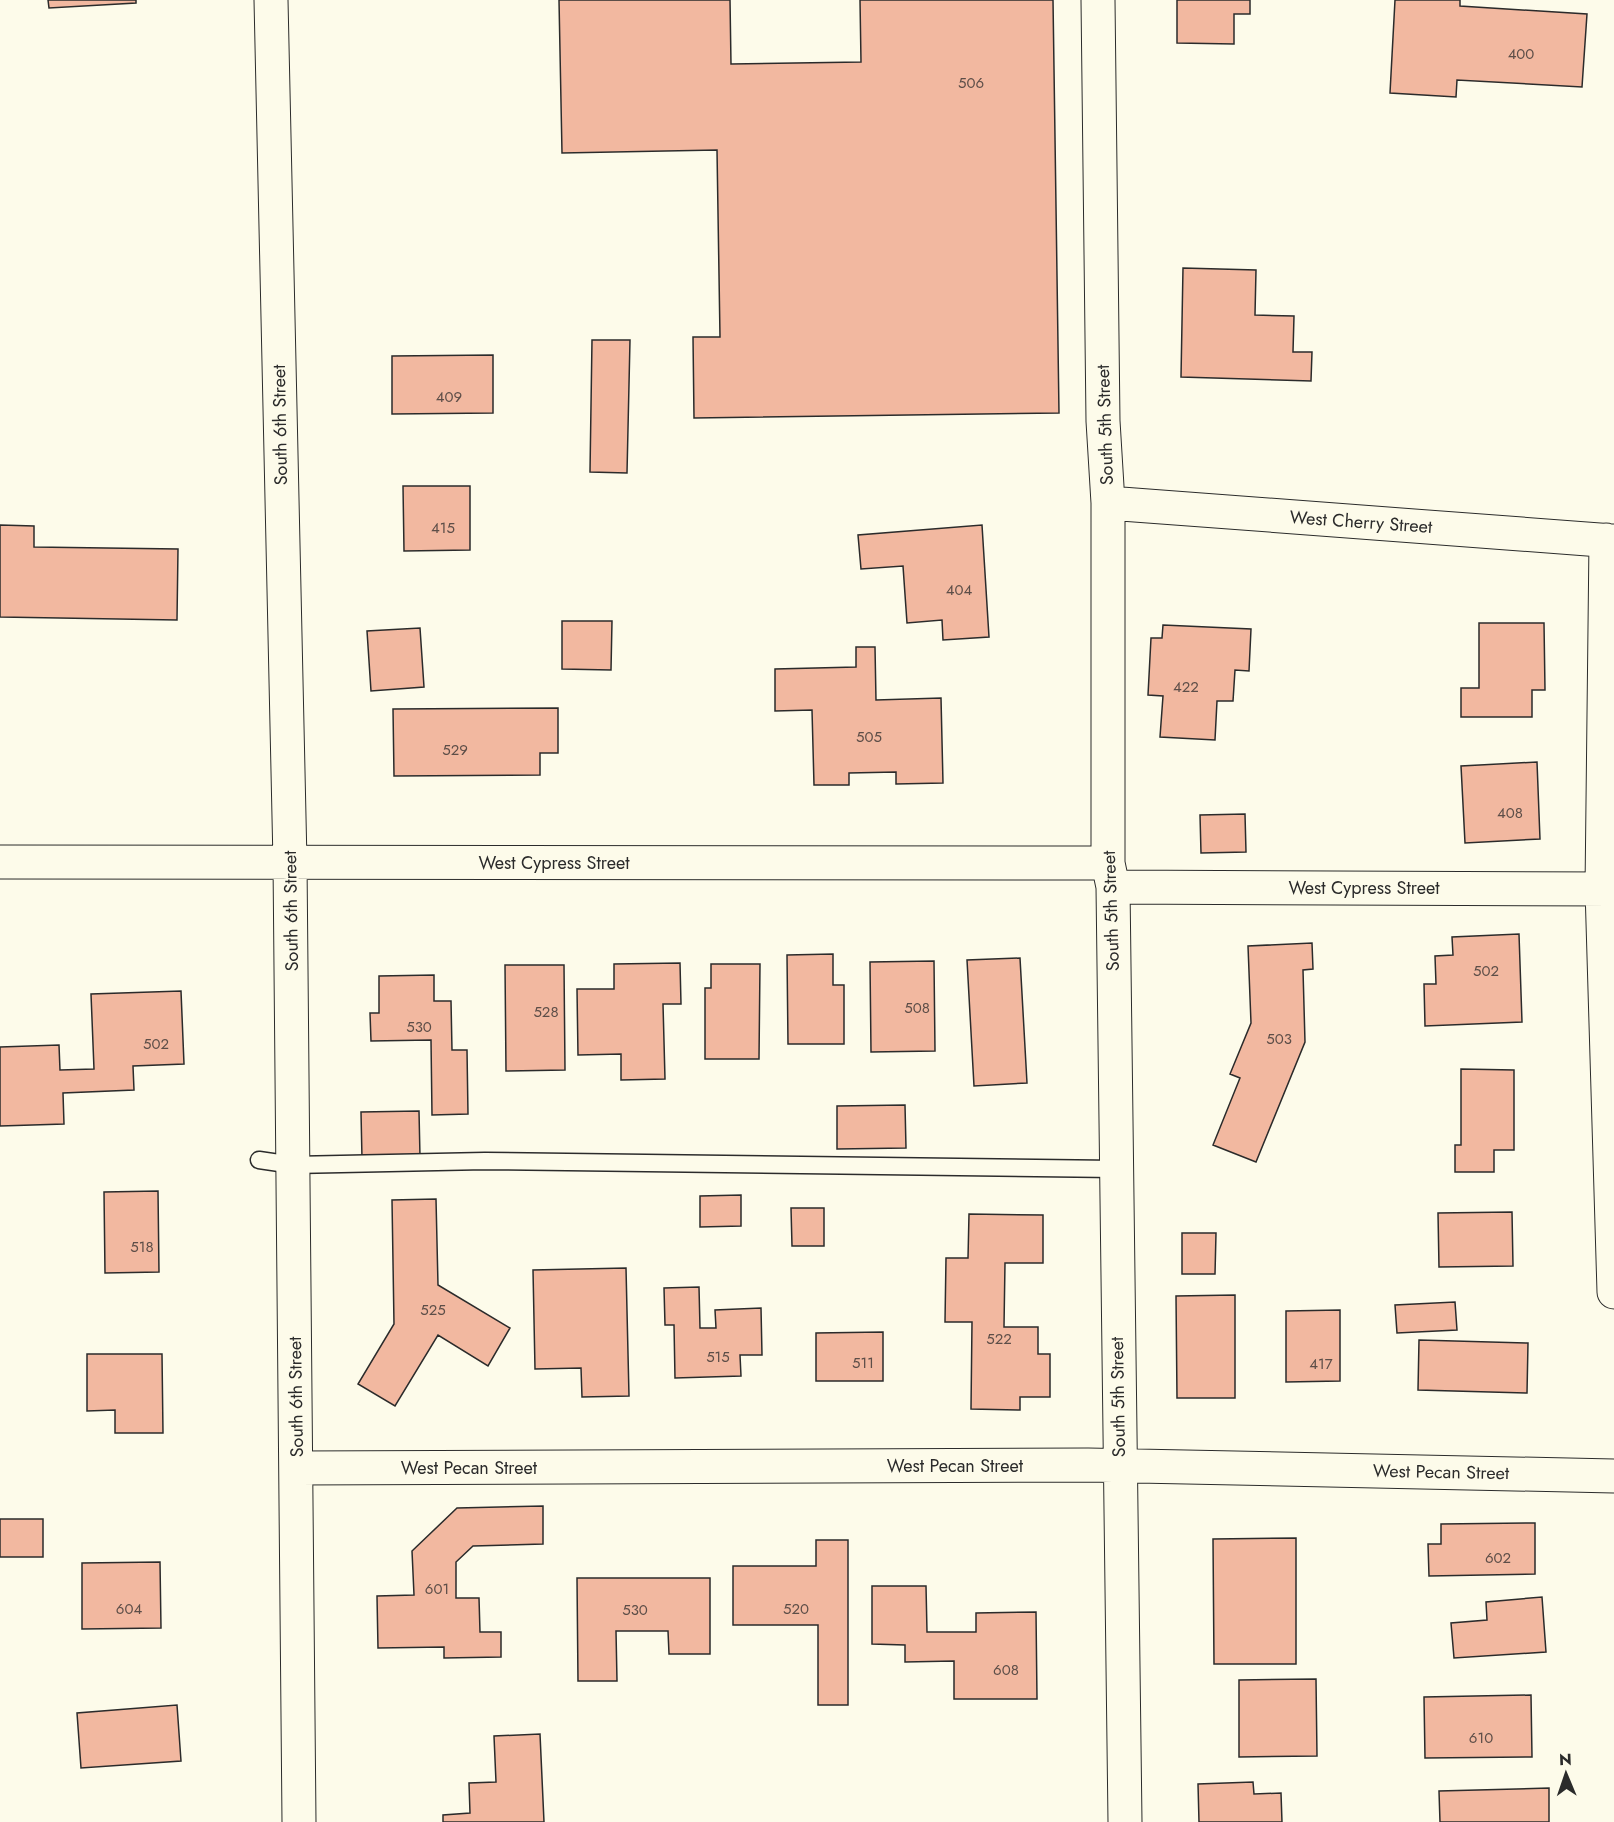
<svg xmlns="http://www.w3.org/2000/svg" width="1614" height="1822" viewBox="0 0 1614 1822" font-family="Jost,sans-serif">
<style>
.building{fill:#f2b8a0;stroke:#2b2b2b;stroke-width:1.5}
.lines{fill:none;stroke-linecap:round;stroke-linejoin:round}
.service-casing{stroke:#2b2b2b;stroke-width:19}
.minor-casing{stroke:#2b2b2b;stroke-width:35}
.service{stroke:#fdfbea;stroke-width:16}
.minor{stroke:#fdfbea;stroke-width:33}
.labels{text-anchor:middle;stroke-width:4.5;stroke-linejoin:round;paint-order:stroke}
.number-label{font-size:15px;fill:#5d4e48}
.street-label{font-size:18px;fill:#2b2b2b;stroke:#fdfbea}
</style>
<rect width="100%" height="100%" fill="#fdfbea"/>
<!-- building -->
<path class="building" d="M 48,0 L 136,0 L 136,3 L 49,8 Z
M 559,0 L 730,0 L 731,64 L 861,62 L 860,0 L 1053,0 L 1059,413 L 694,418 L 693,337 L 720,337 L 717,150 L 562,153 Z
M 1177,0 L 1250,0 L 1250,14 L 1234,14 L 1234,44 L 1177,43 Z
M 1395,0 L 1460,0 L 1460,6 L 1587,14 L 1582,87 L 1457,80 L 1456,97 L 1390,93 Z
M 1183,268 L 1256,270 L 1255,315 L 1294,316 L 1293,352 L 1312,352 L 1311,381 L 1181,377 Z
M 592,340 L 630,340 L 627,473 L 590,472 Z
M 493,355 L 493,413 L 392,414 L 392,356 Z
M 403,486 L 470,486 L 470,550 L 404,551 Z
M 0,525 L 34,526 L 34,547 L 178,549 L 177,620 L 0,617 Z
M 982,525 L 989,637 L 943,640 L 942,620 L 907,623 L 903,566 L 861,569 L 858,535 Z
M 562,621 L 612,621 L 611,670 L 562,669 Z
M 1479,623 L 1544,623 L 1545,690 L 1532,690 L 1532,717 L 1461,717 L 1461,688 L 1479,688 Z
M 1163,625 L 1251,629 L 1249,671 L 1235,670 L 1233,701 L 1217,701 L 1215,740 L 1160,737 L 1163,696 L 1148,695 L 1151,638 L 1162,638 Z
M 420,628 L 424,687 L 371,691 L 367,631 Z
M 856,647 L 875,647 L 876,700 L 941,698 L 943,783 L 896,784 L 896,772 L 849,773 L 849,785 L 814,785 L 812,710 L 775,711 L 775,669 L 856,667 Z
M 558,708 L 558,753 L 540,753 L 540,775 L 394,776 L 393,709 Z
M 1537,762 L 1540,839 L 1465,843 L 1461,766 Z
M 1245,814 L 1246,852 L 1201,853 L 1200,815 Z
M 1519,934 L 1522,1022 L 1425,1026 L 1424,984 L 1436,984 L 1435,956 L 1453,955 L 1452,937 Z
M 1312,943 L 1313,969 L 1303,970 L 1305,1042 L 1256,1162 L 1213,1145 L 1240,1078 L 1230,1074 L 1251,1023 L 1248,946 Z
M 833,954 L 833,985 L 844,985 L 844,1044 L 788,1044 L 787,955 Z
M 1020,958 L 1027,1083 L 974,1086 L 967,960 Z
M 934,961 L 935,1051 L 871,1052 L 870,962 Z
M 680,963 L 681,1004 L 663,1004 L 665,1079 L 621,1080 L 621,1054 L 578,1055 L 577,989 L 614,989 L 614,964 Z
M 711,964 L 760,964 L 759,1059 L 705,1059 L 705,988 L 711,988 Z
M 505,965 L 564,965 L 565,1070 L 506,1071 Z
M 434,975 L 434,1001 L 451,1001 L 452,1050 L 467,1050 L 468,1114 L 432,1115 L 431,1040 L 371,1041 L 370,1013 L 379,1013 L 379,976 Z
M 181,991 L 184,1064 L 133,1066 L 134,1090 L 63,1093 L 64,1124 L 0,1126 L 0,1047 L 59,1045 L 60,1070 L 94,1069 L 91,994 Z
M 1461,1069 L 1514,1070 L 1514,1150 L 1494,1150 L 1494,1172 L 1455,1172 L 1455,1145 L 1461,1145 Z
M 905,1105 L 906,1148 L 837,1149 L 837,1106 Z
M 419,1111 L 420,1157 L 362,1159 L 361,1112 Z
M 158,1191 L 159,1272 L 105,1273 L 104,1192 Z
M 741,1195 L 741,1226 L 700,1227 L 700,1196 Z
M 436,1199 L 438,1285 L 510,1328 L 488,1366 L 438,1335 L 395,1406 L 358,1384 L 394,1324 L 392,1200 Z
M 791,1208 L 824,1208 L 824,1246 L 792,1246 Z
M 1512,1212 L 1513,1266 L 1439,1267 L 1438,1213 Z
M 969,1214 L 1043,1215 L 1043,1263 L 1005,1263 L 1004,1327 L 1038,1327 L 1038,1354 L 1050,1354 L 1050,1397 L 1020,1397 L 1020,1410 L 971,1409 L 972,1322 L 945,1322 L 946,1258 L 968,1258 Z
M 1182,1233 L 1216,1233 L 1215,1274 L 1182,1274 Z
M 626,1268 L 629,1396 L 582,1397 L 581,1368 L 535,1369 L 533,1270 Z
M 699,1287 L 700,1328 L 716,1328 L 715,1310 L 761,1308 L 762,1355 L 740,1355 L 741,1376 L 675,1378 L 674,1325 L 665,1325 L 664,1288 Z
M 1235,1295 L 1235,1398 L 1177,1398 L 1176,1296 Z
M 1455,1302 L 1457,1330 L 1397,1333 L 1395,1305 Z
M 1340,1310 L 1340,1381 L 1286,1382 L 1286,1311 Z
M 883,1332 L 883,1381 L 816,1381 L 816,1333 Z
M 1419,1340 L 1528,1343 L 1527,1393 L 1418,1390 Z
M 87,1354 L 162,1354 L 163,1433 L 115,1433 L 115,1410 L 87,1411 Z
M 543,1506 L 543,1544 L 473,1546 L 456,1562 L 456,1598 L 479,1598 L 480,1632 L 501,1632 L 501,1657 L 444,1658 L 444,1647 L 378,1648 L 377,1596 L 414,1595 L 412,1551 L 457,1508 Z
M 0,1519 L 43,1519 L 43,1557 L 0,1557 Z
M 1535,1523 L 1535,1574 L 1429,1576 L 1428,1544 L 1441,1544 L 1441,1524 Z
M 1296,1538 L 1296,1664 L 1214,1664 L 1213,1539 Z
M 816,1540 L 848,1540 L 848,1705 L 818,1705 L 818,1625 L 733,1625 L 733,1566 L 816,1566 Z
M 160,1562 L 161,1628 L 82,1629 L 82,1563 Z
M 577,1578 L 710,1578 L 710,1654 L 669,1654 L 668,1631 L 616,1631 L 617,1681 L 578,1681 Z
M 872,1586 L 926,1586 L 927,1632 L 976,1632 L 976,1613 L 1036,1612 L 1037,1699 L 954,1699 L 954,1661 L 905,1662 L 905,1645 L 872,1644 Z
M 1542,1597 L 1546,1652 L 1454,1658 L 1451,1623 L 1487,1620 L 1486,1602 Z
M 1316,1679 L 1317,1756 L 1239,1757 L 1239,1680 Z
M 1531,1695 L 1532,1757 L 1425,1758 L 1424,1697 Z
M 177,1705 L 181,1761 L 81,1768 L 77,1713 Z
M 540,1734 L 544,1822 L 443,1822 L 443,1815 L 470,1813 L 469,1783 L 496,1782 L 494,1736 Z
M 1253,1782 L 1254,1794 L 1281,1793 L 1282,1822 L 1199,1822 L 1198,1784 Z
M 1549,1788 L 1549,1822 L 1440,1822 L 1439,1791 Z"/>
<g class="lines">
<!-- service casing -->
<g class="service-casing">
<path id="service" d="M 259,1160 L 293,1165 L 485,1161 L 1116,1169"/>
</g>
<!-- minor casing -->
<g class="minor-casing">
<path id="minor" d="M 271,0 L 290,862 L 299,1822
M 1098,0 L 1103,421 L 1108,503 L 1108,863 L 1113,887 L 1125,1822
M 1108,503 L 1614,541
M 1606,540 L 1602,889 L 1614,1292
M 0,862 L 1108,863
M 1113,887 L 1614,889
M 296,1468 L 1088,1465 L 1614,1476"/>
</g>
<!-- service -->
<use href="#service" class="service"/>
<!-- minor -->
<use href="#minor" class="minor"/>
</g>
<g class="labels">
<!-- number labels -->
<g class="number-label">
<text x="1521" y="59">400</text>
<text x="971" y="88">506</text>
<text x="449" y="402">409</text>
<text x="443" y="533">415</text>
<text x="959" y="595">404</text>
<text x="1186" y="692">422</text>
<text x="869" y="742">505</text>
<text x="455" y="755">529</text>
<text x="1510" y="818">408</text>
<text x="1486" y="976">502</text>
<text x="917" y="1013">508</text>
<text x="546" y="1017">528</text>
<text x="419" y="1032">530</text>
<text x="1279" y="1044">503</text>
<text x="156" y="1049">502</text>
<text x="142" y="1252">518</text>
<text x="433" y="1315">525</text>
<text x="999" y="1344">522</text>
<text x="718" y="1362">515</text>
<text x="863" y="1368">511</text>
<text x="1321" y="1369">417</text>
<text x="1498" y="1563">602</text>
<text x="437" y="1594">601</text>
<text x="129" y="1614">604</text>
<text x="796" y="1614">520</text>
<text x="635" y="1615">530</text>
<text x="1006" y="1675">608</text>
<text x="1481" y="1743">610</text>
</g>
<!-- street labels -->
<g class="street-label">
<text transform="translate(280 425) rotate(-91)" y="6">South 6th Street</text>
<text transform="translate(1105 425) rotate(-92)" y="6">South 5th Street</text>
<text transform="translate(1361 522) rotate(4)" y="6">West Cherry Street</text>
<text x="554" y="869">West Cypress Street</text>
<text x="1364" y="894">West Cypress Street</text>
<text transform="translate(291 911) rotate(-91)" y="6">South 6th Street</text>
<text transform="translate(1111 911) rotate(-92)" y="6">South 5th Street</text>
<text transform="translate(296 1397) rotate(-91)" y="6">South 6th Street</text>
<text transform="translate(1118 1397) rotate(-91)" y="6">South 5th Street</text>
<text x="955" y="1472">West Pecan Street</text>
<text x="469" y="1474">West Pecan Street</text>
<text transform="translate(1441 1472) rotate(1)" y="6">West Pecan Street</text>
</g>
</g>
<!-- north arrow -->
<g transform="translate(1566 1774) rotate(358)" stroke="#fdfbea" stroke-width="4.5" paint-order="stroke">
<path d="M0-4.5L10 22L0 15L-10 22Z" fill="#2b2b2b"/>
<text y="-9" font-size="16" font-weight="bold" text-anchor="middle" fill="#2b2b2b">N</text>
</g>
</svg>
